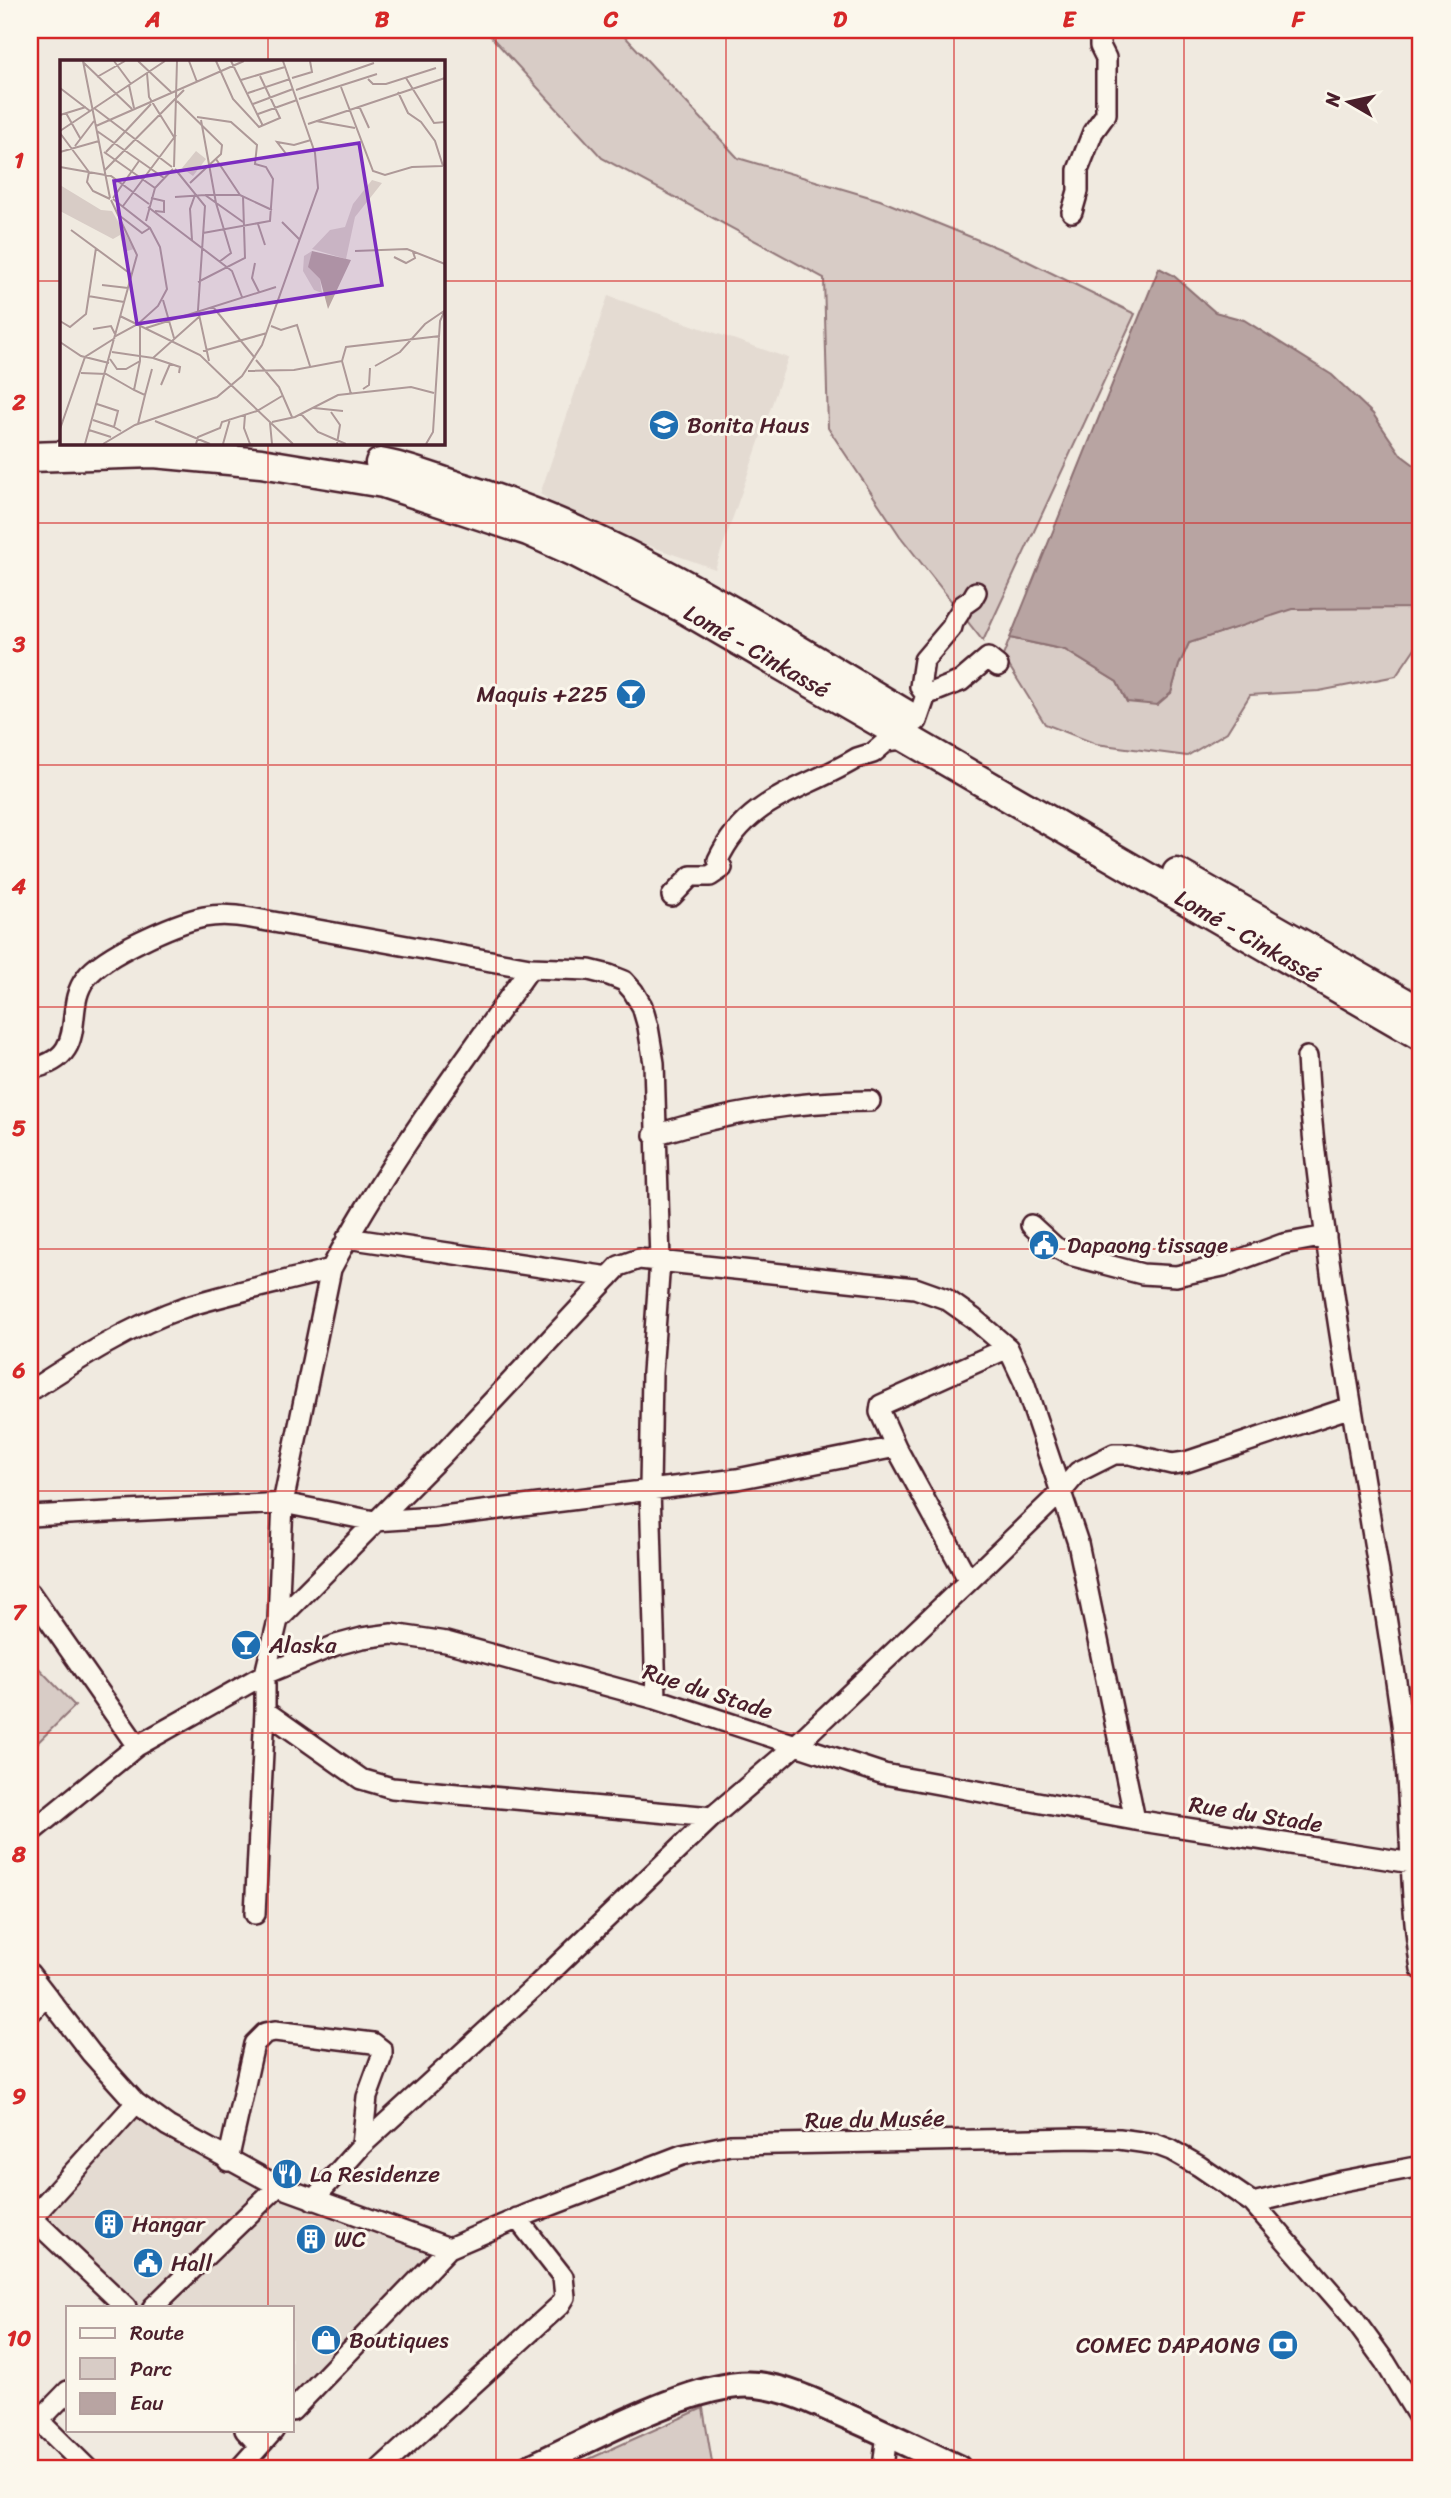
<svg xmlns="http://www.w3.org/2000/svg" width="1451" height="2498" viewBox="0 0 1451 2498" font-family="Sriracha,sans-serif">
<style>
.built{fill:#e4dbd2}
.green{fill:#d8ccc6;stroke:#917678;stroke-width:2}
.water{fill:#b8a4a2;stroke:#8c6f72;stroke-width:2}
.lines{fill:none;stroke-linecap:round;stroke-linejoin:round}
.minor-casing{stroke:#4a1f2b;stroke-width:24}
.major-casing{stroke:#4a1f2b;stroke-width:30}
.highway-casing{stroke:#4a1f2b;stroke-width:33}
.minor{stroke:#fbf7ec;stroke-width:19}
.major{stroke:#fbf7ec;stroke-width:24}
.highway{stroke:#fbf7ec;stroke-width:28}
.grid{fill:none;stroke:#d62828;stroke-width:2;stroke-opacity:0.55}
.labels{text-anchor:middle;stroke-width:6;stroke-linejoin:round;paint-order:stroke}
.poi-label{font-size:23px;fill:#4a1f2b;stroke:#fbf7ec;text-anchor:start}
.street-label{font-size:23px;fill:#4a1f2b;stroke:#fbf7ec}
.inset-road{fill:none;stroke:#ae9998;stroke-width:2}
.view{fill:#7b2cbf;fill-opacity:0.15;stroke:#7b2cbf;stroke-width:3.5}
.inset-edge{fill:none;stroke:#4a1f2b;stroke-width:3.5}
.neatline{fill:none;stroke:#d62828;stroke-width:2.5}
.grid-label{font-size:23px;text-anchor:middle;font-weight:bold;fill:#d62828}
</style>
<rect width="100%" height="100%" fill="#f0eae0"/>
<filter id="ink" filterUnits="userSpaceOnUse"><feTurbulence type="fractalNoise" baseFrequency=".0143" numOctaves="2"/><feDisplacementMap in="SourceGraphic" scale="14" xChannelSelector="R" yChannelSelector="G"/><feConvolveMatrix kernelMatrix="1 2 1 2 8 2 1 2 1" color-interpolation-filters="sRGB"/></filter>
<g filter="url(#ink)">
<!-- built -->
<path class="built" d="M 608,296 L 788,358 L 715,569 L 585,523 L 540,494 Z
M 137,2108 L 161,2125 L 442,2250 L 292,2410 L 292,2307 L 126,2307 L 32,2218 Z"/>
<!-- green -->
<path class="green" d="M 485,30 L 619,30 L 738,158 L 880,200 L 1015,255 L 1135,314 L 983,641 L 900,536 L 828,428 L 824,278 L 602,158 Z
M 1293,608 L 1421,608 L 1421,639 L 1396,676 L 1319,691 L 1250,695 L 1227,732 L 1187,756 L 1096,744 L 1045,724 L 1003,656 L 1010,638 L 1065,650 L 1117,682 L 1127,702 L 1171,693 L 1179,665 L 1189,643 Z
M 30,1659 L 75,1706 L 30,1750 Z
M 703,2408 L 713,2468 L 569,2468 Z"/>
<!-- water -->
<path class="water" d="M 1159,268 L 1173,275 L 1215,312 L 1244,320 L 1332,375 L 1373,414 L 1401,455 L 1421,470 L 1421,608 L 1293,609 L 1189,643 L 1179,665 L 1171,693 L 1157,705 L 1127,702 L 1117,682 L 1065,650 L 1010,638 Z"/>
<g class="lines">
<!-- minor casing -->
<g class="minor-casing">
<path id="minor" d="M 1072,212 L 1078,191 L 1078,170 L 1093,132 L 1106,114 L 1106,58 L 1100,46 L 1100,37 L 1097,30
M 926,695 L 920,687 L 924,660 L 952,627 C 953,618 961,615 962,606 L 972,599 L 976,592
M 917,721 L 926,695 L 961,681 L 988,658 L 998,666
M 672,896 L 691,876 L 710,876 L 722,868 L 718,860 C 747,797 803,791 857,758 L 873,753 L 887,741 L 909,738
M 1307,1057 C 1311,1135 1322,1211 1333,1288 C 1354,1431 1381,1573 1401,1716 C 1413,1800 1407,1886 1421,1969
M 30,1069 C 93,1057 61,1009 86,978 C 103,955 175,923 204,917 C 220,914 235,915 251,918 L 530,968 L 589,970 L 609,975 L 624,981 L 633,991 L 642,1006 L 648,1027 L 654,1063 L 660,1261 L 652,1373 L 650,1488 L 656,1699
M 654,1135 C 728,1113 793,1101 870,1101
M 1031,1225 L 1055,1247 L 1070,1255 L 1142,1274 L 1176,1276 L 1223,1266 L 1283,1244 L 1326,1236
M 347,1238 L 609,1277
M 30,1391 C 79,1359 130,1326 185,1307 C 233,1292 283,1282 331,1269
M 896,1447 L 880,1412 L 881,1405 L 1008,1348
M 30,1516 L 283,1503 L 374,1521 L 435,1517 L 737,1479 L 896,1447 L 969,1581
M 30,1593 L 137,1746
M 278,1620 L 283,1503 L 331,1269 C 387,1163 461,1066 530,968
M 265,1711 L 361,1779 L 392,1788 L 712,1817
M 1401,1717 L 1421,1709
M 30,1833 L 137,1746 L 265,1674 L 336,1645 L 362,1638 L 392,1634 L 446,1642 L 656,1699 L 884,1774 L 1135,1820 L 1412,1863 L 1421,1863
M 255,1914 L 265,1711 L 265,1674 L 278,1620 L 443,1454 L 619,1266 L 639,1259 L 915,1288 L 946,1299 L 973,1318 L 1008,1348 L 1024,1382 L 1078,1543 L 1135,1820
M 30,1974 L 91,2053 L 136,2103 L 168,2126 L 278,2186 L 449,2248
M 30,2013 L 46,1996
M 228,2161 L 254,2044 L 265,2033 L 275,2031 L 373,2043 L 382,2050 L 382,2056 L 367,2097 L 362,2145
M 313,2200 L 362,2145 L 539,1983 L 712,1817 L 796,1745 L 969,1581 L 1061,1492 L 1078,1472 L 1114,1454 L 1130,1454 L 1172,1464 L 1186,1462 L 1351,1407
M 1253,2203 L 1343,2181 L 1421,2166
M 30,2216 L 126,2307
M 30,2220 L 136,2103
M 153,2307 L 278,2186
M 292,2411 L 449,2248 L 526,2215 L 682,2155 L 730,2145 L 1078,2138 L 1119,2139 L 1155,2144 L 1171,2150 L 1199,2166 L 1253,2203 L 1350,2314 L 1385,2362 L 1421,2421
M 30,2412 L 87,2468
M 30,2430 L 68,2391
M 245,2430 L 259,2445
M 240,2468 L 274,2430
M 381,2468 L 560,2305 L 565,2297 L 563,2277 L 517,2218
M 883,2468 L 887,2433"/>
</g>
<!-- major casing -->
<g class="major-casing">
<path id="major" d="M 529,2468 C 584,2443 698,2378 757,2385 C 785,2388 811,2400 837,2412 C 878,2429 918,2449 958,2468"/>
</g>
<!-- highway casing -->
<g class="highway-casing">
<path id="highway" d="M 30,457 L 154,453 L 261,463 L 383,483 L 528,531 L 577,553 L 679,606 L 1421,1036
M 380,463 C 406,467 432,478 457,486 C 621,535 766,632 912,718
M 1177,873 L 1421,1012"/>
</g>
<!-- minor -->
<use href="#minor" class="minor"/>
<!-- major -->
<use href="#major" class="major"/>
<!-- highway -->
<use href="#highway" class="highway"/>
</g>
</g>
<!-- grid -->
<path class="grid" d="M 268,30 L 268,61M 496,30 L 496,2468M 726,30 L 726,2468M 954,30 L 954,2468M 1184,30 L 1184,2468M 30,281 L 61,281M 443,281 L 1421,281M 268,443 L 268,2307M 30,523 L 1421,523M 30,765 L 1421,765M 30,1007 L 1421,1007M 30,1249 L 1421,1249M 30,1491 L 1421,1491M 30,1733 L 1421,1733M 30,1975 L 1421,1975M 30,2217 L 1421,2217M 268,2430 L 268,2468"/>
<!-- icons -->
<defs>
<g id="school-disc" transform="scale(1.575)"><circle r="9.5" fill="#1f6fb2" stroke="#fbf7ec"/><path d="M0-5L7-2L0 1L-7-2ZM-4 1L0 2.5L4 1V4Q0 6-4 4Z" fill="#fff"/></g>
<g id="bar-disc" transform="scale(1.575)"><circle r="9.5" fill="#1f6fb2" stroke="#fbf7ec"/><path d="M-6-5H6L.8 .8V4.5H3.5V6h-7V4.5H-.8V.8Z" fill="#fff"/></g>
<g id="civic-disc" transform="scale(1.575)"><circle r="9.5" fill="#1f6fb2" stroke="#fbf7ec"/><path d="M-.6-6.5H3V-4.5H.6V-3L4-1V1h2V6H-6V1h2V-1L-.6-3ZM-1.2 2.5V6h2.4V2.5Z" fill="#fff"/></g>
<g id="restaurant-disc" transform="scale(1.575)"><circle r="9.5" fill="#1f6fb2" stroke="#fbf7ec"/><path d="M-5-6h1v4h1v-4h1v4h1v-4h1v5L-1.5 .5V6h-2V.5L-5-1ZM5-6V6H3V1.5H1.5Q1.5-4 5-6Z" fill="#fff"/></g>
<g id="building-disc" transform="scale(1.575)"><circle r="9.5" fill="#1f6fb2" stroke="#fbf7ec"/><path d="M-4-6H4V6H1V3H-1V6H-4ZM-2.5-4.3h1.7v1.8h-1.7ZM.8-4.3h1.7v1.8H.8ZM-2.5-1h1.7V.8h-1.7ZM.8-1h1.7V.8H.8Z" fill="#fff"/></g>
<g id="shop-disc" transform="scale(1.575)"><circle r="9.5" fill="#1f6fb2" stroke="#fbf7ec"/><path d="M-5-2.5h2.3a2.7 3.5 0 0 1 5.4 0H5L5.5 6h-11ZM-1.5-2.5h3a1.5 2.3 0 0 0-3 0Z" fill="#fff"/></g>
<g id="bank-disc" transform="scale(1.575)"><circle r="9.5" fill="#1f6fb2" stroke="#fbf7ec"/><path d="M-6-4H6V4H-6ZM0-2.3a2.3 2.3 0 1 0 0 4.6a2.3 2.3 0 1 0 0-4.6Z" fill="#fff"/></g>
</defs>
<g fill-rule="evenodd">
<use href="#school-disc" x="664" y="425"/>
<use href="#bar-disc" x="631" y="694"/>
<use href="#civic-disc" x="1044" y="1245"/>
<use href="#bar-disc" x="246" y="1645"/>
<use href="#restaurant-disc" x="287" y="2174"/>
<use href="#building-disc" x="109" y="2224"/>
<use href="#building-disc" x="311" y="2239"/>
<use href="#civic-disc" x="148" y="2263"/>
<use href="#shop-disc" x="326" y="2340"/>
<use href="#bank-disc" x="1283" y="2345"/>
</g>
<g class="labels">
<!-- poi labels -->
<g class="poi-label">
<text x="687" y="433">Bonita Haus</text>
<text x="608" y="702" text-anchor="end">Maquis +225</text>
<text x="1067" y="1253">Dapaong tissage</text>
<text x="269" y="1653">Alaska</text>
<text x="310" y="2182">La Residenze</text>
<text x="132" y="2232">Hangar</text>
<text x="334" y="2247">WC</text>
<text x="171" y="2271">Hall</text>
<text x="349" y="2348">Boutiques</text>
<text x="1260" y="2353" text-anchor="end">COMEC DAPAONG</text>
</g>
<!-- street labels -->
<g class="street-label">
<text transform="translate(757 651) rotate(30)" y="8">Lomé - Cinkassé</text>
<text transform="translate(1248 936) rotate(30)" y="8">Lomé - Cinkassé</text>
<text transform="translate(708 1691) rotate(18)" y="8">Rue du Stade</text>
<text transform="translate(1256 1814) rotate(9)" y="8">Rue du Stade</text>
<text transform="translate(875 2119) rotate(-1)" y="8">Rue du Musée</text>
</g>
</g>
<!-- overview -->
<g transform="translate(60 60)">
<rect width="385" height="385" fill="#f0eae0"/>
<path d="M 136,91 L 146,99 L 133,116 L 122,108 ZM 312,120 L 322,123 L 295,157 L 286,199 L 252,189 L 270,170 L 285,167 L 293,144 ZM 0,125 L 41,150 L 52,151 L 74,189 L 64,192 L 60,175 L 53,179 L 0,151 ZM 252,191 L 249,208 L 260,219 L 262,233 L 254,230 L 243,211 L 244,196 Z" fill="#d8ccc6"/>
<path d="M 252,191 L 291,200 L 268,249 L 260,219 L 248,207 Z" fill="#b8a4a2"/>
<path class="inset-road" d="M 23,1 L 50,138M 54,1 L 71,24M 78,1 L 111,32M 129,1 L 137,22M 156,1 L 173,39 L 199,67 L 220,58 L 200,16M 171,1 L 203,66M 24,3 L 72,49M 87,13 L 89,37 L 114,77M 37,17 L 65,1M 232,18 L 252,12 L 250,1M 346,18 L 374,63 L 385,62M 308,19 L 313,24 L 326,24 L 376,8M 181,20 L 225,7M 69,25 L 74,48M 281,27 L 313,111 L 325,115 L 352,107 L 383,106M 0,28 L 30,51M 236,30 L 314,3M 338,32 L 348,53 L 361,62 L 375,81 L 383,106M 188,33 L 230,19M 239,39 L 317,14M 117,41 L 162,85 L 161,94 L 130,123M 193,44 L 233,29M 299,46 L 309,68M 34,48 L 112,107M 6,53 L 20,78M 198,54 L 237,40M 0,55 L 26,47M 137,57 L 171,62 L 197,85 L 195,104 L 206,107 L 213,119 L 210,161 L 143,173M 141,60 L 156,143 L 171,193 L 159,202M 256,61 L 295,68M 248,64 L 385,18M 36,66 L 184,1M 0,71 L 105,1M 37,71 L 104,118M 0,73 L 29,112M 15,86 L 34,61M 0,92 L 39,81M 44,92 L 95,128M 46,92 L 91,44M 227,95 L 217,82 L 234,85 L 251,80M 156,99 L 180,135M 0,107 L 51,116 L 89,144M 114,107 L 117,1M 115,109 L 145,146 L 138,250 L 149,301M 45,110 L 124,30M 29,112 L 27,122 L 33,131 L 50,139M 145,135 L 180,135 L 212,150M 115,137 L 145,135 L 183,162M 53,138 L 79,101M 91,138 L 104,141 L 104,152 L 95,151M 63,146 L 116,75M 88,147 L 172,211 L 182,237M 60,156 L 82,173 L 90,168M 86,161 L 95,128 L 113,109M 222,162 L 240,180M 198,164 L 205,185M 11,170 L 72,215M 132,180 L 130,149 L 135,135M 295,191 L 347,189 L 385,204M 334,197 L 346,203 L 355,198 L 353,192M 195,203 L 192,218 L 199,232M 138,222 L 185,198 L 183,136M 42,225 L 68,228M 28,236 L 64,242M 103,240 L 114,278M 153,247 L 195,298M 60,256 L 140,295 L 169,323M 0,261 L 10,267 L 26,254 L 36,188M 211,266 L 221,270 L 237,265 L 250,306M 86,268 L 216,227M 33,269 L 51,266 L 56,276 L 78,264 L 98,246 L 107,229 L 100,187 L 90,168 L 53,139M 0,282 L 21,296 L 49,303M 143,291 L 207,273M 52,292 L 93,298 L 140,256M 93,298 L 120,307 L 119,313M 50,299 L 57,309 L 66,309 L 80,301 L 80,265M 196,300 L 219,327 L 232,357M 315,306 L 340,292 L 365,264 L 384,251M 188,311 L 234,310 L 282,301M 21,313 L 46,314 L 74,330M 169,323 L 233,384M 101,325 L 110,304M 303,329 L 309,325 L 310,308M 291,334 L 282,301 L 286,287 L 380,276M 85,335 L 92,309M 37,344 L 58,351 L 54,367 L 61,371M 254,348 L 283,351M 271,352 L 280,365 L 277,384M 241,354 L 258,372 L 286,384M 185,355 L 184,368 L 190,384M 33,360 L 54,367M 95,361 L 150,384M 212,362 L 235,357 L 278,335 L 351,327 L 374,333M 210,363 L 212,384M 78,364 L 85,335 L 74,330 L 80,301M 0,369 L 25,297 L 55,278M 29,370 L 51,377M 25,384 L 77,195 L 51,140M 43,384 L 75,365 L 157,337 L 182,316 L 202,285 L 258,128 L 255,93 L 223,1M 136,384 L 138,377 L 160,368 L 162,362 L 197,351 L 222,336M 163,384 L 170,359M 366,384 L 373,372 L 380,261 L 385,250"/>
<path class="view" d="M 299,83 L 322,225 L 77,264 L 54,121 Z"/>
<rect width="385" height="385" class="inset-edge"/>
</g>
<!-- margin -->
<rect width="1451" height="2498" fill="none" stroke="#fbf7ec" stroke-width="77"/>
<!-- legend -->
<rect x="66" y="2306" width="228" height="126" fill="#fbf7ec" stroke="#b4a19f" stroke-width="2"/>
<rect x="80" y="2328" width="35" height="10" fill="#fbf7ec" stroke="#b4a19f" stroke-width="2"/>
<text x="130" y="2340" font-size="21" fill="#4a1f2b">Route</text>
<rect x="80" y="2358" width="35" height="21" fill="#d8ccc6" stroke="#b4a19f" stroke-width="2"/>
<text x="130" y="2376" font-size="21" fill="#4a1f2b">Parc</text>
<rect x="80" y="2393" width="35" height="21" fill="#b8a4a2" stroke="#b4a19f" stroke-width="2"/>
<text x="130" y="2410" font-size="21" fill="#4a1f2b">Eau</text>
<!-- north arrow -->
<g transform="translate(1349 102) rotate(279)" stroke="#fbf7ec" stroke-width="5" paint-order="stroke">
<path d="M0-5L12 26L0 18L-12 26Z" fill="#4a1f2b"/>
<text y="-10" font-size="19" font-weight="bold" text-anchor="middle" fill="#4a1f2b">N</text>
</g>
<rect x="38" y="38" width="1374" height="2422" class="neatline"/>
<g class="grid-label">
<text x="153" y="27">A</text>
<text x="382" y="27">B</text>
<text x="611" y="27">C</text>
<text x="840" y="27">D</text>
<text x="1069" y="27">E</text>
<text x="1298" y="27">F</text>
<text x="19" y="168">1</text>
<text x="19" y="410">2</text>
<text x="19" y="652">3</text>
<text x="19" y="894">4</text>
<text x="19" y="1136">5</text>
<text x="19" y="1378">6</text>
<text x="19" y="1620">7</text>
<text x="19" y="1862">8</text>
<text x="19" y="2104">9</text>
<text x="19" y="2346">10</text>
</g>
</svg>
